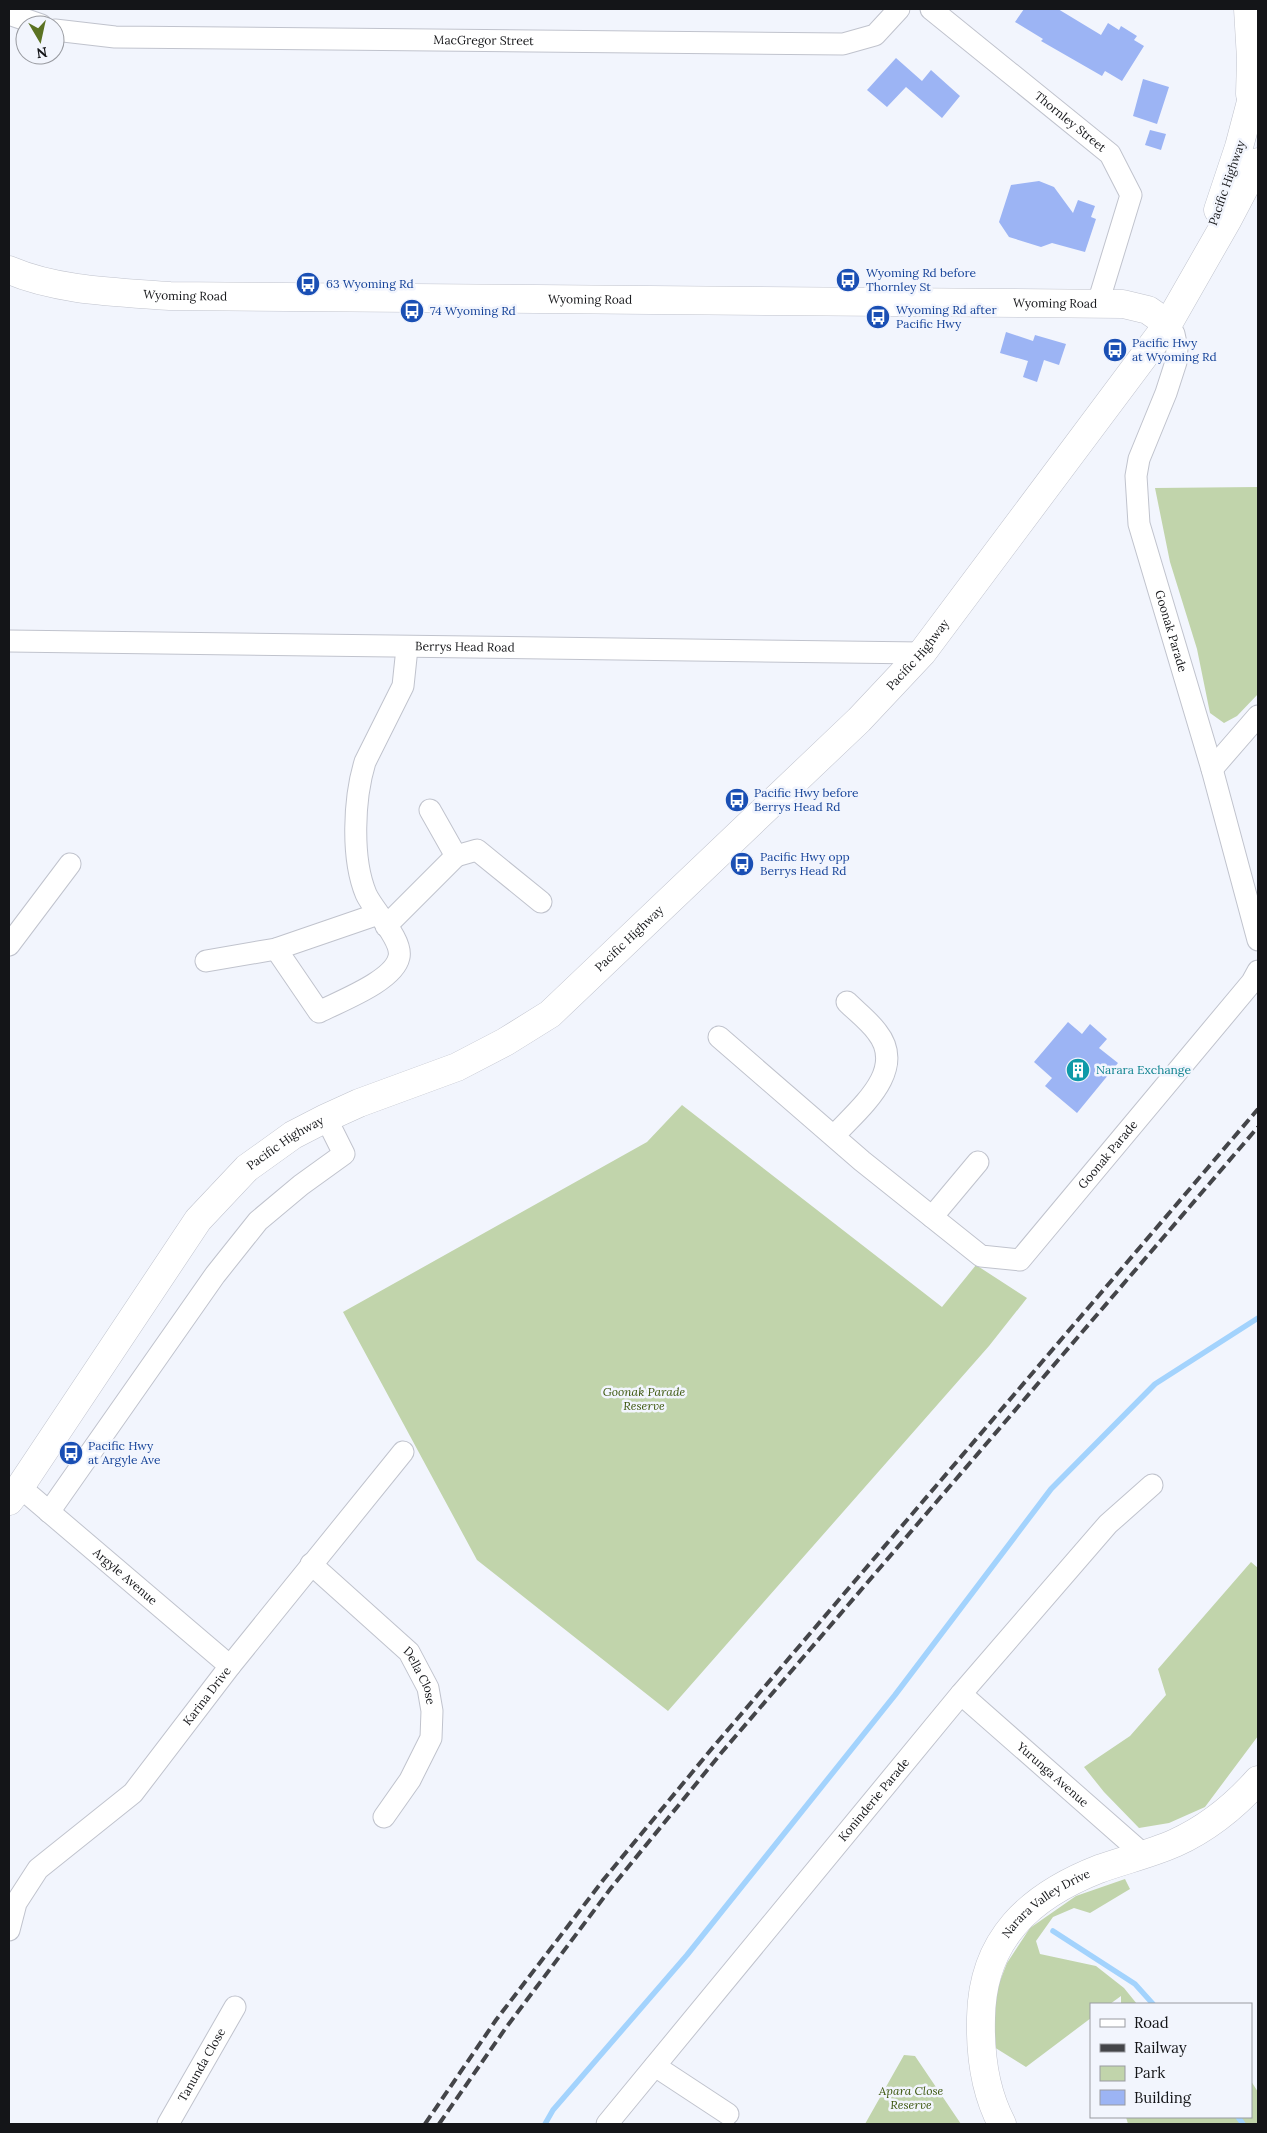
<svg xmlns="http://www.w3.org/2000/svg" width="1267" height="2133" viewBox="0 0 1267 2133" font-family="Lora,serif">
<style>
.green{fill:#c1d4ab}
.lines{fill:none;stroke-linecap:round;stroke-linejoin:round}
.stream{stroke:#a3d3fd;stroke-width:5.5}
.building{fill:#9cb4f4}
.street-casing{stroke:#c0c3cd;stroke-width:23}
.secondary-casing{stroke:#c0c3cd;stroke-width:29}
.primary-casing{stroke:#c0c3cd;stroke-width:29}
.street{stroke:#fff;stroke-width:21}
.secondary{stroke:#fff;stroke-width:28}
.primary{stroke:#fff;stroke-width:28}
.rail{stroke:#444549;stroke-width:4;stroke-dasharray:10 5;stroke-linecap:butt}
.labels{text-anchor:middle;stroke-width:5;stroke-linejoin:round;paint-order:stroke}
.street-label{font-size:12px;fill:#141518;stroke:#f2f5fd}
.transit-label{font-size:12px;fill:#164399;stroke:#f2f5fd;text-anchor:start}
.culture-label{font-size:12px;fill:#0d838f;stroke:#f2f5fd;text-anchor:start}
.park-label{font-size:12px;font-style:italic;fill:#3d570e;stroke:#f2f5fd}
</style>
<rect width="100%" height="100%" fill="#f2f5fd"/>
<!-- green -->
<path class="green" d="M 1258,487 L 1258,694 L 1237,716 L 1224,723 L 1210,713 L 1197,649 L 1170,562 L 1155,488 Z
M 682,1105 L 942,1307 L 976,1265 L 1027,1298 L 989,1346 L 668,1711 L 477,1560 L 343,1312 L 647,1142 Z
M 1251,1562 L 1258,1568 L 1258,1736 L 1205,1807 L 1169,1823 L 1139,1828 L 1104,1792 L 1084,1767 L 1130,1736 L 1166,1695 L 1158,1669 Z
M 1125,1879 L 1130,1889 L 1090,1913 L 1074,1908 L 1053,1917 L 1036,1941 L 1040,1954 L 1096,1966 L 1124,1988 L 1137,2004 L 1121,2004 L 1121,1996 L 1110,2004 L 1091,2004 L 1091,2018 L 1026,2067 L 994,2047 L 995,1994 L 1007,1963 L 1030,1928 L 1076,1896 Z
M 904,2055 L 915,2056 L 961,2124 L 865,2124 Z
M 1251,2081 L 1258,2092 L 1258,2124 L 1128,2124 L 1126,2117 L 1251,2117 Z"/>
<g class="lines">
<!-- stream -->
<path class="stream" d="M 1053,1931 L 1135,1984 L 1153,2004
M 1238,2117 L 1243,2124
M 545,2124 L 553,2110 L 687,1955 L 895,1695 L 1051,1489 L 1155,1384 L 1258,1318"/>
</g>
<!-- building -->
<path class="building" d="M 1024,9 L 1058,9 L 1101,35 L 1108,23 L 1119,30 L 1121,26 L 1137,36 L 1134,40 L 1144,46 L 1122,81 L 1105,71 L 1102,76 L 1041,41 L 1043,39 L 1015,22 Z
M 896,58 L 922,81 L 931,70 L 960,96 L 942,118 L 906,87 L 887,107 L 867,90 Z
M 1143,79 L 1169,87 L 1157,124 L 1133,116 Z
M 1150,130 L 1166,134 L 1161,150 L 1145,145 Z
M 1039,181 L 1054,187 L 1073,213 L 1078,200 L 1095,206 L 1091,217 L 1096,219 L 1085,252 L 1052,243 L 1041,247 L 1009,237 L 999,222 L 1011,185 Z
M 1006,332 L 1033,341 L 1035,335 L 1066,344 L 1059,365 L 1044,360 L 1037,382 L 1023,377 L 1028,361 L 1000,353 Z
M 1068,1022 L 1082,1034 L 1090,1024 L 1107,1039 L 1099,1048 L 1118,1063 L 1077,1113 L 1045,1086 L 1052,1078 L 1034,1062 Z"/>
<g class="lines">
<!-- street casing -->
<g class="street-casing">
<g id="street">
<path id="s1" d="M 931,9 L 1110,154 L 1131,195 L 1098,303"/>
<path d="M 9,14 L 41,25"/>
<path id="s2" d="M 55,30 L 115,37 L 843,44 L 875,35 L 899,9"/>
<path id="s3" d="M 1168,324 L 1174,334 L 1177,348 L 1176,362 L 1166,393 L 1139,459 L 1136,476 L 1139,524 L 1212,769 L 1258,940"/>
<path id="s4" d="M 9,641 L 922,653"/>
<path d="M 1212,769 L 1258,716"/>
<path d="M 430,810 L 456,856 L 477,850 L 541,902"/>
<path d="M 386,926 L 456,856"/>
<path d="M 9,945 L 70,864"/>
<path d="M 276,949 L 319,1012 C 340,1001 394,981 399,957 C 403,940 373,910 366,894 C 351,858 354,798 365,762 L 403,686 L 407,648"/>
<path d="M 206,961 L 276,949 L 378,914"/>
<path id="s5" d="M 719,1037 L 862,1161 L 981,1256 L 1020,1260 L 1252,982 L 1258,971"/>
<path d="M 834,1136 C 858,1109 908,1071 877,1032 C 869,1021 857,1012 847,1002"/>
<path d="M 932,1217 L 978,1162"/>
<path id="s6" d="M 20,1487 L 230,1666"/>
<path d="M 49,1512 L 215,1275 L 258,1221 L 301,1185 L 344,1154 L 326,1118"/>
<path id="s7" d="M 311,1564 L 409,1652 L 428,1688 L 432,1711 L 431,1738 L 410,1780 L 384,1817"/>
<path id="s8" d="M 961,1694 L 1144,1855"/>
<path id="s9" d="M 9,1930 L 16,1903 L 38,1869 L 133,1793 L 230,1666 L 403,1452"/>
<path d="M 655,2066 L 728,2114"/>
<path id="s10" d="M 168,2124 L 235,2007"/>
<path id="s11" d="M 607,2124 L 961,1694 L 1108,1524 L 1152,1485"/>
</g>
</g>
<!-- secondary casing -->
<g class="secondary-casing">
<g id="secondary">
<path id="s12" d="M 9,270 C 58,291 117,292 170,296 L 1123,304 L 1148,310 L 1168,324"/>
<path id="s13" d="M 1002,2124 C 985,2092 980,2054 981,2018 C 982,1939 1030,1896 1099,1869 C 1124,1860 1150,1854 1175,1843 C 1208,1828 1234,1807 1258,1780"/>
</g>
</g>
<!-- primary casing -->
<g class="primary-casing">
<g id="primary">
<path d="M 1248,9 L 1251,59 L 1250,94"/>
<path d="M 1218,210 L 1239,147 L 1258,75"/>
<path id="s14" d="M 9,1501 L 20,1487 L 198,1220 L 247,1168 L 293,1135 L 326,1118 L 359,1103 L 457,1067 L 505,1042 L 550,1014 L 859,720 L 922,653 L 1168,324 L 1228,219 L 1258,162"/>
</g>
</g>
<!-- street -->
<use href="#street" class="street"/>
<!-- secondary -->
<use href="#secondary" class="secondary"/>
<!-- primary -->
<use href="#primary" class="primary"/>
<!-- rail -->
<path class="rail" d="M 425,2124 L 496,2020 L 604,1879 L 714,1746 L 1258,1109
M 439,2124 L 505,2029 L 611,1888 L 722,1752 L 1258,1127"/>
</g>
<!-- icons -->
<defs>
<g id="bus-disc" transform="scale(1.25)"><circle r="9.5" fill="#1a4fb4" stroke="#f2f5fd"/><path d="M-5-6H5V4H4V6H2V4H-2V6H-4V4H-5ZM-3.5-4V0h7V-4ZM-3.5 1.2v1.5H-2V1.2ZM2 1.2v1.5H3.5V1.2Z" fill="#fff"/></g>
<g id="building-disc" transform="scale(1.25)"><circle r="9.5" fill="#0f9aa8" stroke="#f2f5fd"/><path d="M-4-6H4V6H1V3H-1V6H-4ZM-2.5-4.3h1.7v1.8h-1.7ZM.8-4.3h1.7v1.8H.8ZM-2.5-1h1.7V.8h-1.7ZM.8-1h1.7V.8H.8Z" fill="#fff"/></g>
</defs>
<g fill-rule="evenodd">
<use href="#bus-disc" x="848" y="280"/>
<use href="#bus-disc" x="308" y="284"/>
<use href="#bus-disc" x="412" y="311"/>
<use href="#bus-disc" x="878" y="317"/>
<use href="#bus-disc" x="1115" y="350"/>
<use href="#bus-disc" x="737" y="800"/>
<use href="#bus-disc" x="742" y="864"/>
<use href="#building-disc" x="1078" y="1070"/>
<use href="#bus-disc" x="71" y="1453"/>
</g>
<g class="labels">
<!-- street labels -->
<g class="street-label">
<text dy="4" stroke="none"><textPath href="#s2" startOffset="429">MacGregor Street</textPath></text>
<text dy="4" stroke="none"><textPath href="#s1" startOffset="179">Thornley Street</textPath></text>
<text transform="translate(1227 183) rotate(-71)" y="4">Pacific Highway</text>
<text dy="4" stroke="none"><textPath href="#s12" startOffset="179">Wyoming Road</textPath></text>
<text dy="4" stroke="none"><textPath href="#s12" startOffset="584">Wyoming Road</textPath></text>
<text dy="4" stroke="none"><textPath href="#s12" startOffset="1049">Wyoming Road</textPath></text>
<text dy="4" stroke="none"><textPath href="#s3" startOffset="321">Goonak Parade</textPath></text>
<text dy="4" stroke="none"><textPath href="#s4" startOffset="456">Berrys Head Road</textPath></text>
<text dy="4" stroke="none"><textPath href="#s14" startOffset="1266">Pacific Highway</textPath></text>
<text dy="4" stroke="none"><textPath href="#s14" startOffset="861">Pacific Highway</textPath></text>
<text dy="4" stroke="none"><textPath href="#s14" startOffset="456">Pacific Highway</textPath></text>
<text dy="4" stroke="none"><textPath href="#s5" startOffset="518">Goonak Parade</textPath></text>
<text dy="4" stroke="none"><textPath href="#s6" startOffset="138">Argyle Avenue</textPath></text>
<text dy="4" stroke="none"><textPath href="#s7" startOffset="158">Della Close</textPath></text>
<text dy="4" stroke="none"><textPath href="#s9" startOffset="312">Karina Drive</textPath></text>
<text dy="4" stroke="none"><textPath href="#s8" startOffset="122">Yurunga Avenue</textPath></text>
<text dy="4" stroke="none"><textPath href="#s11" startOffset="420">Koninderie Parade</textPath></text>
<text dy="4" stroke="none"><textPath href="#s13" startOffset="249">Narara Valley Drive</textPath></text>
<text dy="4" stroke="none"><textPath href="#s10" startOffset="68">Tanunda Close</textPath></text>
</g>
<!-- transit labels -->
<g class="transit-label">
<text x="866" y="277">Wyoming Rd before<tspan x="866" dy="14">Thornley St</tspan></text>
<text x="326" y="288">63 Wyoming Rd</text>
<text x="896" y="314">Wyoming Rd after<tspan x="896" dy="14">Pacific Hwy</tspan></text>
<text x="430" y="315">74 Wyoming Rd</text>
<text x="1132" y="347">Pacific Hwy<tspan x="1132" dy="14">at Wyoming Rd</tspan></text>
<text x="754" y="797">Pacific Hwy before<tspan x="754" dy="14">Berrys Head Rd</tspan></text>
<text x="760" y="861">Pacific Hwy opp<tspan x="760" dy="14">Berrys Head Rd</tspan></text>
<text x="88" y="1450">Pacific Hwy<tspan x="88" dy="14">at Argyle Ave</tspan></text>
</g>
<!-- culture labels -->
<g class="culture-label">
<text x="1096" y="1074">Narara Exchange</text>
</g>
<!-- park labels -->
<g class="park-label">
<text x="644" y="1396">Goonak Parade<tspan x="644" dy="14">Reserve</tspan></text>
<text x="911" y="2095">Apara Close<tspan x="911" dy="14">Reserve</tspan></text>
</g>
</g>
<!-- border -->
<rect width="1267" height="2133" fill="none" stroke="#141518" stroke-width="20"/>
<!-- legend -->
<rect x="1090" y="2003" width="162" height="115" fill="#f2f5fd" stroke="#999ba1"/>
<rect x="1100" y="2019" width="25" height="8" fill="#ffffff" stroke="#999ba1"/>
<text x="1134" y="2028" font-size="15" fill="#141518">Road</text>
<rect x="1100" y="2044" width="25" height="8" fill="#444549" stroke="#999ba1"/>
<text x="1134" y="2053" font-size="15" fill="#141518">Railway</text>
<rect x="1100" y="2066" width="25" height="15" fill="#c1d4ab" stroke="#999ba1"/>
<text x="1134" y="2078" font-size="15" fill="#141518">Park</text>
<rect x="1100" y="2090" width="25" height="15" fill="#9cb4f4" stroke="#999ba1"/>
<text x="1134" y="2103" font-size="15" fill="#141518">Building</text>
<!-- north arrow -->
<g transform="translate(40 40) rotate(171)"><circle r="24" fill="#f2f5fd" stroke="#999ba1"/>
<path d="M0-4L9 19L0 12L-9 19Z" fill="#5b7222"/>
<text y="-8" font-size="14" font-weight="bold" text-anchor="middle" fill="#141518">N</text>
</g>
</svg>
